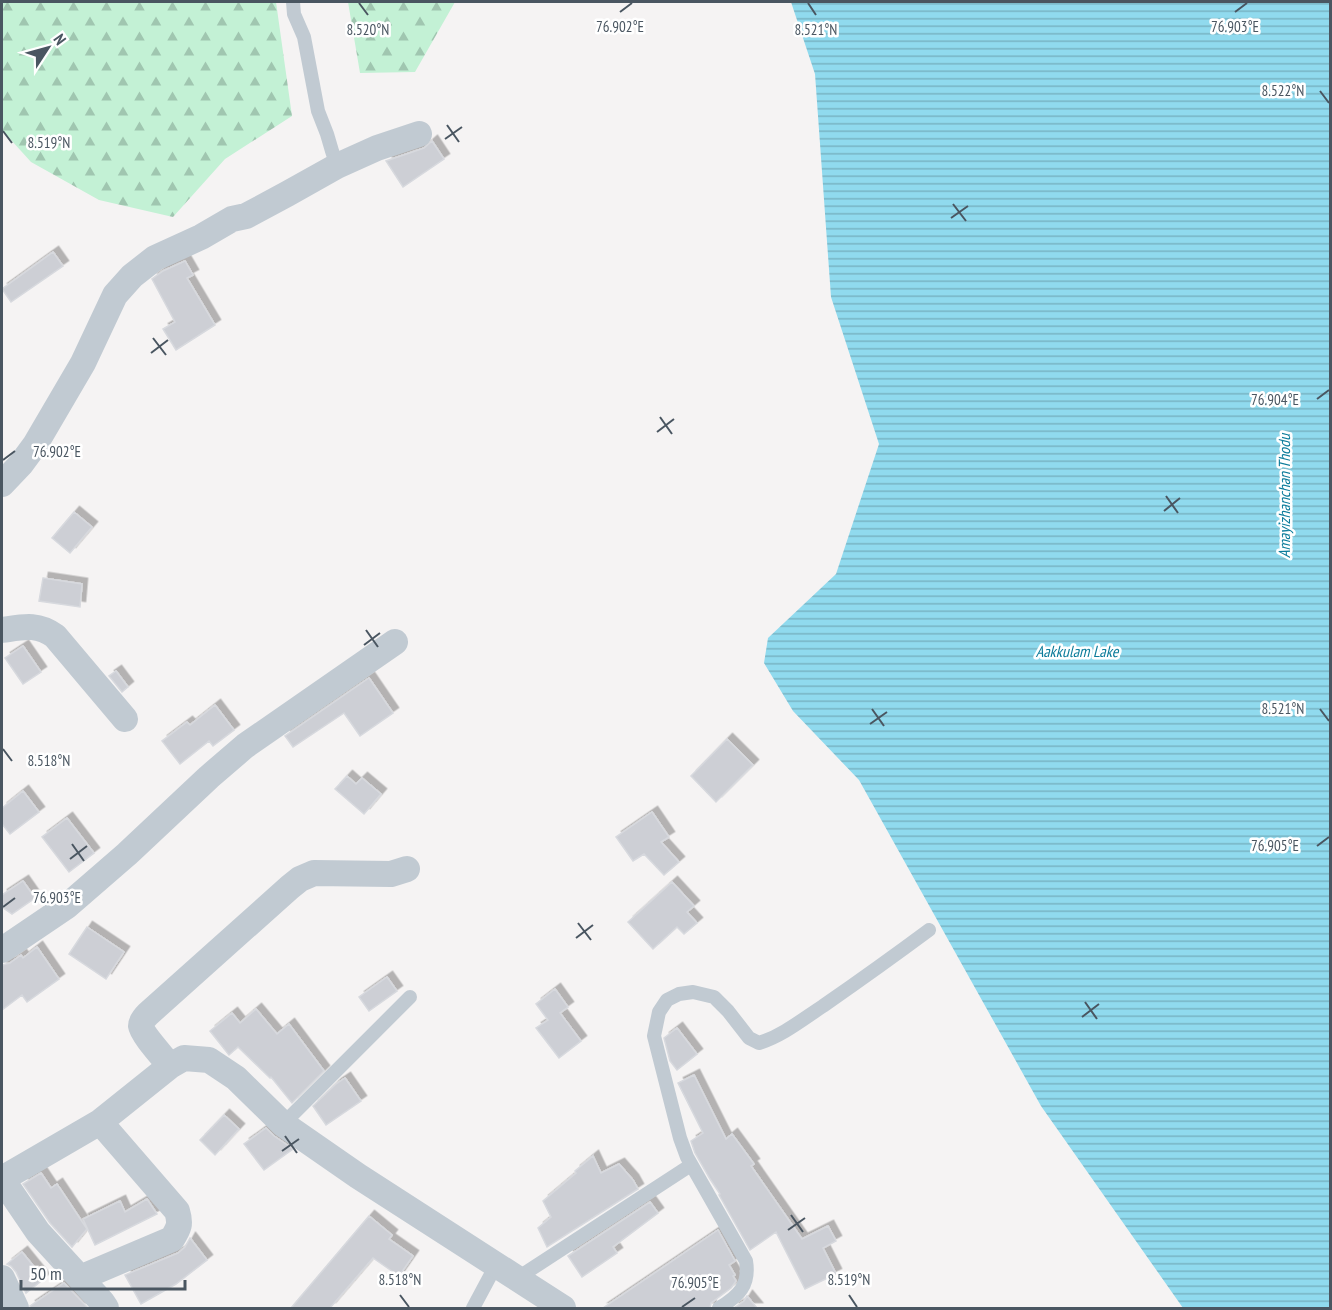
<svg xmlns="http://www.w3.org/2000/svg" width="1332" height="1310" viewBox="0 0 1332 1310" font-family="'PT Sans Narrow',sans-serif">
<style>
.forest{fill:url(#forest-firs)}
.water{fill:url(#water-rules)}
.building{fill:#cdcfd5;stroke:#d7d9de;stroke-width:1.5;filter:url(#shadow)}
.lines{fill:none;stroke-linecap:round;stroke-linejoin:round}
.lane{stroke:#c1cad2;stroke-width:14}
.street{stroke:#c1cad2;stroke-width:26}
.ticks{fill:none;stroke:#4a5661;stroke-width:2}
.labels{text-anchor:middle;stroke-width:5;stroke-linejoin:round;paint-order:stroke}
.water-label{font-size:16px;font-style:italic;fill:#0c7c9b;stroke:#fff}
.ticks-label{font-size:15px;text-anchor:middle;fill:#4a5661;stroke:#fff;stroke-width:5;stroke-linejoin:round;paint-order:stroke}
</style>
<defs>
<pattern id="forest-firs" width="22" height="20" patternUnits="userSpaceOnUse" patternTransform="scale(1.5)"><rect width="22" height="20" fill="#c3f1d5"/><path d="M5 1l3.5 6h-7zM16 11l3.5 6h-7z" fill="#a0c6b0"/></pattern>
<pattern id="water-rules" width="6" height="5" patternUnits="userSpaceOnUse" patternTransform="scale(1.5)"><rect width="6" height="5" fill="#90daee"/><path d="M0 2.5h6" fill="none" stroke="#78b4c4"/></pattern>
<filter id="shadow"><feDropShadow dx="5.5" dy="-5.5" stdDeviation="0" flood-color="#0004"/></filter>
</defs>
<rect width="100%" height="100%" fill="#f5f3f3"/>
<!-- forest -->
<path class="forest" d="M 2,2 L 276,2 L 292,116 L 225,159 L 173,217 L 99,200 L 31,162 L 2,130 Z
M 348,2 L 455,2 L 415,72 L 360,73 Z"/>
<!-- water -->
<path class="water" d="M 791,2 L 1330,2 L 1330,1308 L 1183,1308 L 1041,1106 L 859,780 L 793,711 L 764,663 L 768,638 L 836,574 L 879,444 L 831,297 L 815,74 Z"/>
<!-- building -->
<path class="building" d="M 432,141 L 444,159 L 403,187 L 386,161 L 424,148 Z
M 53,252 L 63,266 L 11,302 L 2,289 Z
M 185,261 L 193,275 L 187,278 L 215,325 L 176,350 L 163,329 L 175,322 L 152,279 L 163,271 Z
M 74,512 L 92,527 L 70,553 L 52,538 Z
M 43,578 L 82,584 L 80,607 L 39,601 Z
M 23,646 L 41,672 L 23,684 L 5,658 Z
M 116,671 L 128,687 L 122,692 L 109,676 Z
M 369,678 L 393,713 L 360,736 L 344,713 L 293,747 L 285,736 Z
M 215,705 L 234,730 L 213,746 L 209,741 L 180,764 L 162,741 L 187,722 L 190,725 Z
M 727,739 L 753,765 L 716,802 L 691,776 Z
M 347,776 L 356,784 L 362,778 L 381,794 L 364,814 L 335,789 Z
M 23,791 L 39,812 L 10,834 L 2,824 L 2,808 Z
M 652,812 L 669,837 L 661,842 L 679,862 L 664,875 L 644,854 L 633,861 L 616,837 Z
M 67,818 L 94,853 L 69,872 L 42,837 Z
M 23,881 L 35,898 L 12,914 L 2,907 L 2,895 Z
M 672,882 L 694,906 L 687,912 L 697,923 L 684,934 L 677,927 L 653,949 L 628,922 Z
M 87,927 L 124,952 L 106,979 L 69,954 Z
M 37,947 L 59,979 L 27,1002 L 22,995 L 2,1010 L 2,965 L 10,963 L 21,955 L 23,958 Z
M 387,977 L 397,991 L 369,1011 L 359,997 Z
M 555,989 L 568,1007 L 560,1013 L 581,1041 L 559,1058 L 536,1028 L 548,1020 L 536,1004 Z
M 256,1009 L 277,1034 L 289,1024 L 324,1071 L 292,1103 L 271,1077 L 270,1078 L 238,1047 L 229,1055 L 210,1031 L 232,1013 L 240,1023 Z
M 677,1028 L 697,1054 L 677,1070 L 670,1061 L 664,1038 Z
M 694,1075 L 726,1139 L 732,1134 L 754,1164 L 751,1166 L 802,1239 L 828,1226 L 836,1241 L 823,1248 L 836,1274 L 805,1289 L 776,1232 L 750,1250 L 719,1195 L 720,1194 L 710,1179 L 695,1153 L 691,1141 L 703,1133 L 678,1083 Z
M 345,1078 L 361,1101 L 326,1125 L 313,1106 L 336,1084 Z
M 224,1115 L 239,1129 L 215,1155 L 200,1140 Z
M 266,1128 L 274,1136 L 293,1149 L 264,1170 L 244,1144 Z
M 593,1156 L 601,1173 L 619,1164 L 633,1180 L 638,1189 L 547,1247 L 538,1228 L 551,1217 L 543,1201 L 576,1173 L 575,1171 Z
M 41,1173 L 51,1188 L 57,1184 L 87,1229 L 72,1247 L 50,1223 L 23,1184 Z
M 147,1199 L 157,1214 L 95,1245 L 83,1219 L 120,1201 L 125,1212 Z
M 650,1202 L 658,1213 L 613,1247 L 617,1253 L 582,1277 L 568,1256 Z
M 369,1216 L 392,1235 L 389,1239 L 413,1256 L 399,1276 L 373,1258 L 330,1308 L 291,1308 Z
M 718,1230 L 735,1261 L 729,1265 L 735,1275 L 733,1276 L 736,1281 L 731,1288 L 711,1303 L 710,1308 L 603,1308 Z
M 190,1238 L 207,1260 L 176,1284 L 141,1304 L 125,1275 L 178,1253 L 185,1247 Z
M 22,1252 L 44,1279 L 26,1293 L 16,1272 L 11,1266 L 7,1264 Z
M 64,1283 L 88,1308 L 31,1308 L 30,1306 Z
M 747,1296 L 757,1308 L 734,1308 L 744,1301 Z"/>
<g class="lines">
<!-- lane -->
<path class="lane" d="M 293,2 L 294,14 L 304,37 L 318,111 L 327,134 L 332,151 L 337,166
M 283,1124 L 410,997
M 516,1279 L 691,1165
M 473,1308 L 496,1265
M 719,1308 C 739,1296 750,1285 746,1261 L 687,1157 L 680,1138 L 654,1036 L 659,1012 L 667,1000 L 679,994 L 693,992 L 714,997 L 728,1011 L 749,1038 L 759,1043 C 782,1036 803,1019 823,1006 C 859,981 894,956 929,930"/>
<!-- street -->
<path class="street" d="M 2,484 L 21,464 L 35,445 L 83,363 L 115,295 L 132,276 L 155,258 L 201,237 L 232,219 L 246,216 L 287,194 L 337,166 L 377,148 L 419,134
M 2,630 C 23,627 37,623 55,636 L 125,719
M 2,950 L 67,906 L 127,854 L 209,777 L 245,746 L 395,642
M 170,1066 C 164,1058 142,1034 141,1026 C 141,1021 145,1017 148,1014 L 290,887 L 300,879 L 314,873 L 391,874 L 407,869
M 2,1179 L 100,1122 L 170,1066 L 184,1058 L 209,1060 L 236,1078 L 283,1124 L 358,1176 L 563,1308
M 2,1179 L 38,1232 L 102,1302 L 106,1308
M 2,1278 L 16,1308
M 80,1278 L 172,1239 C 179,1228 181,1224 177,1211 L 100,1122"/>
</g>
<!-- ticks -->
<path class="ticks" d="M 359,3 L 368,15M 808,3 L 816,15M 620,12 L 632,3M 1235,12 L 1247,3M 1320,91 L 1329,103M 447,125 L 459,142M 3,131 L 12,143M 445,139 L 462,127M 953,204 L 966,221M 951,218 L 968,206M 153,338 L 166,355M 151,353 L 168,340M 1317,399 L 1329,390M 660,417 L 672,434M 657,432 L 674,419M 3,460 L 15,451M 1166,496 L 1178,513M 1164,511 L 1180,498M 366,630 L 378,647M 364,645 L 380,633M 872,709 L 884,726M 1320,709 L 1329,721M 870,724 L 887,712M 3,749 L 12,761M 72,844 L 84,861M 1317,846 L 1329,837M 70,859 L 87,846M 3,907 L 15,898M 578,923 L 591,940M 576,938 L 593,925M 1085,1002 L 1097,1019M 1082,1017 L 1099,1004M 285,1136 L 297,1153M 282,1151 L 299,1139M 791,1215 L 803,1232M 788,1230 L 805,1218M 400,1295 L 409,1307M 849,1295 L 857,1307M 682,1307 L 695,1298"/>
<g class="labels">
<!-- water labels -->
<g class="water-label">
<text transform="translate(1284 496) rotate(-90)" y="6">Amayizhanchan Thodu</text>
<text x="1077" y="657">Aakkulam Lake</text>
</g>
</g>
<g class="ticks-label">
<text x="620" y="32">76.902°E</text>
<text x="1235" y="32">76.903°E</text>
<text x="368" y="35">8.520°N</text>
<text x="816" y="35">8.521°N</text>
<text x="1283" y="96">8.522°N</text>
<text x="49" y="148">8.519°N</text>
<text x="1275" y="405">76.904°E</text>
<text x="57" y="457">76.902°E</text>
<text x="1283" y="714">8.521°N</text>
<text x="49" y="766">8.518°N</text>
<text x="1275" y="851">76.905°E</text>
<text x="57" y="903">76.903°E</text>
<text x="400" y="1285">8.518°N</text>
<text x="849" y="1285">8.519°N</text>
<text x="695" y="1288">76.905°E</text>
</g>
<!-- border -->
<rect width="1332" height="1310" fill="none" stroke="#4a5661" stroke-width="6"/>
<!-- north arrow -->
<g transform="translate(48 48) rotate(54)" stroke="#ffffff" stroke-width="4.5" paint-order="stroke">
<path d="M0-4.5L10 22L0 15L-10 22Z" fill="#4a5661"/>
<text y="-9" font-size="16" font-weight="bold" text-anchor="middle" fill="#4a5661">N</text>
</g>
<!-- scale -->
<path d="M21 1280v9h164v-9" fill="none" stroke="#4a5661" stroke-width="3"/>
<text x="30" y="1280" font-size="18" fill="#4a5661" stroke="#ffffff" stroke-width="4.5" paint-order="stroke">50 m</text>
</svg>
